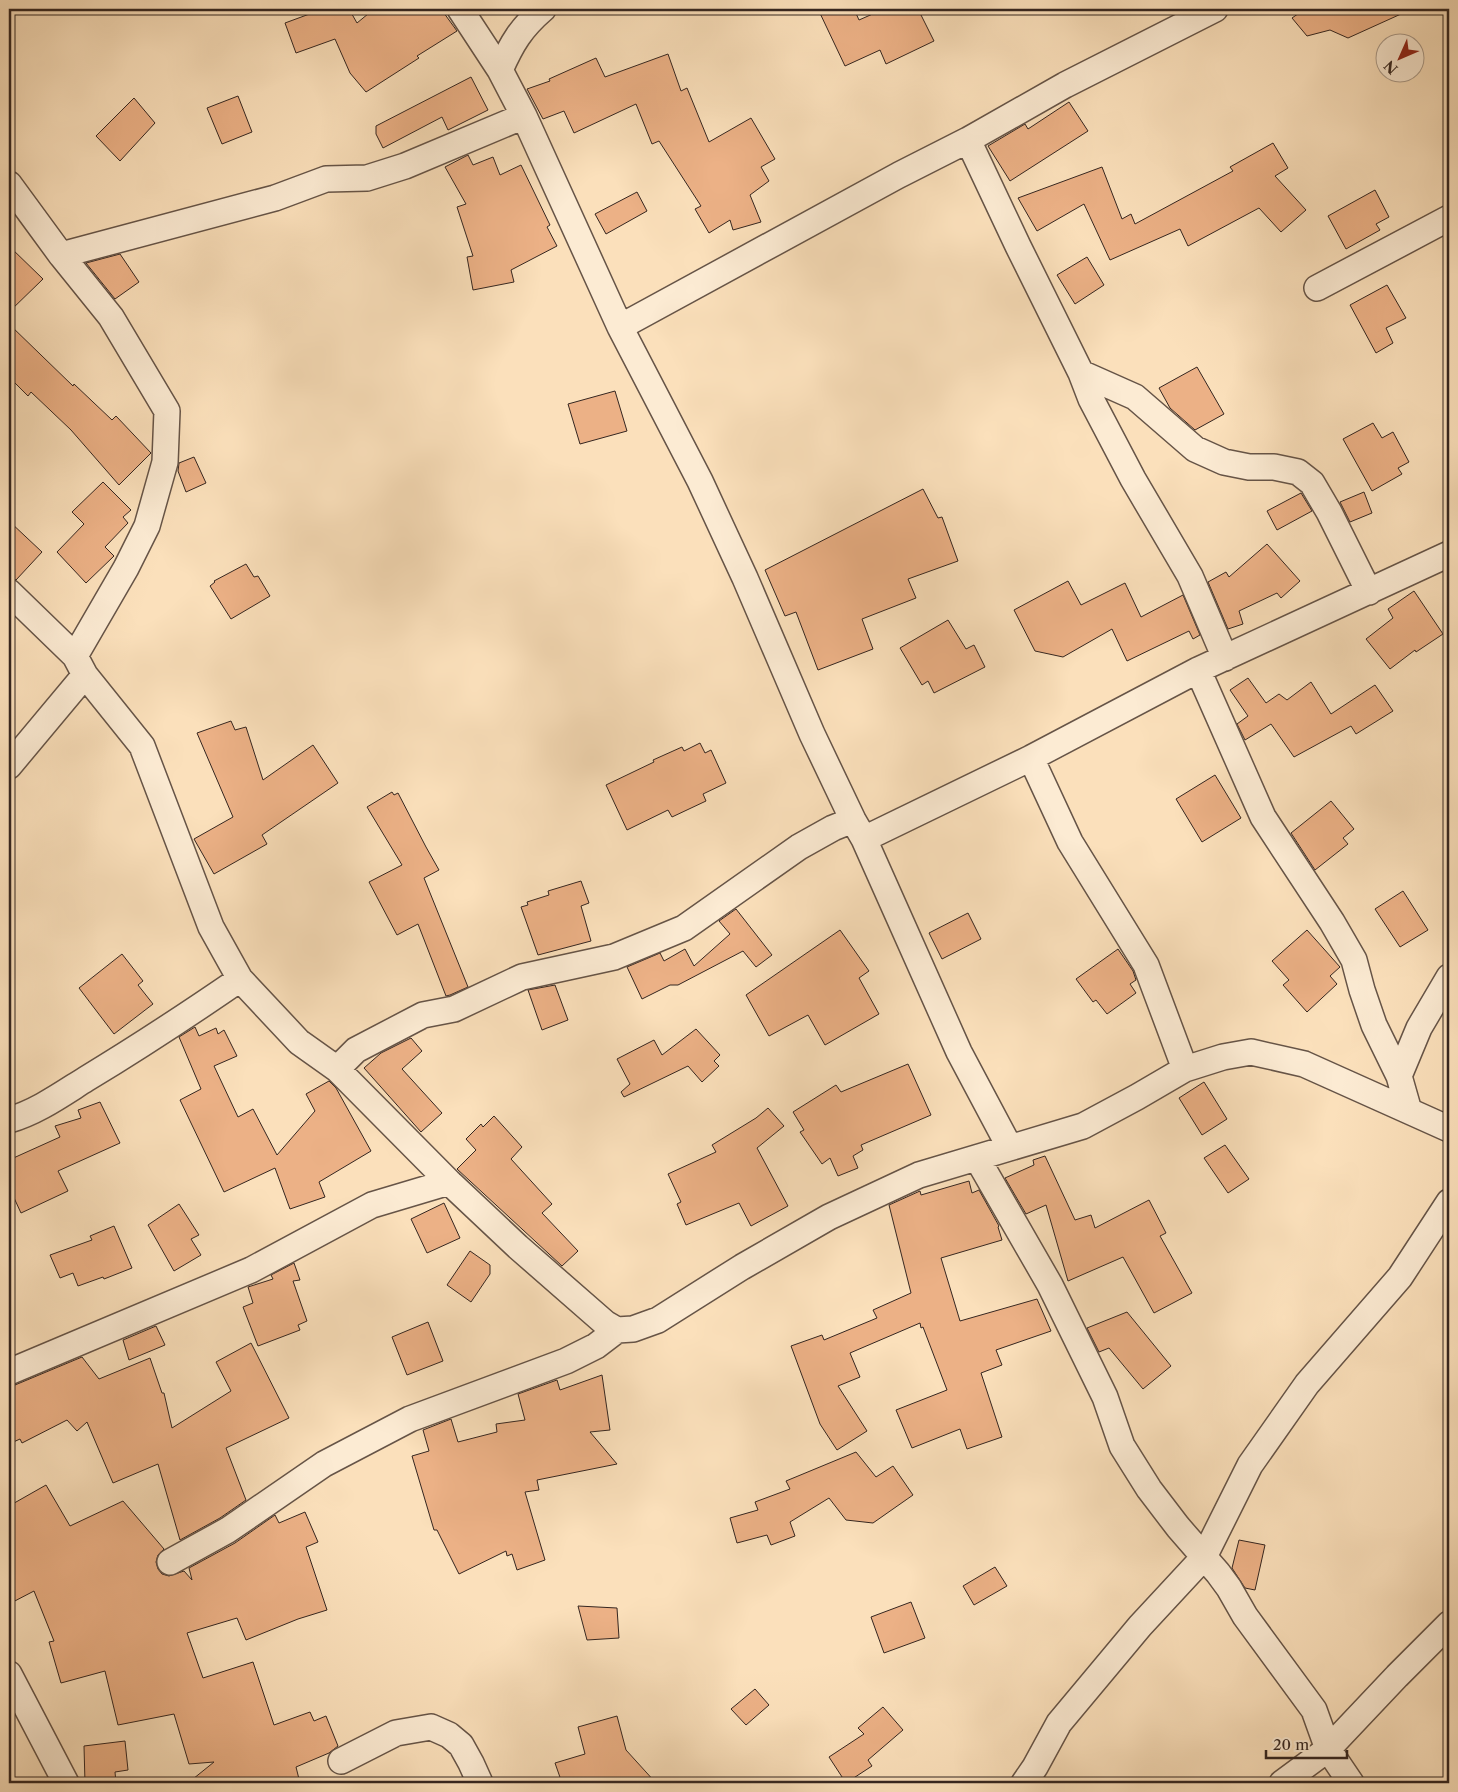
<svg xmlns="http://www.w3.org/2000/svg" width="1458" height="1792" viewBox="0 0 1458 1792" font-family="'Libre Caslon Text',serif">
<style>
.building{fill:#ecb186;stroke:#352620}
.lines{fill:none;stroke-linecap:round;stroke-linejoin:round}
.minor-casing{stroke:#665447;stroke-width:28}
.minor{stroke:#fcebd3;stroke-width:25}
</style>
<rect width="100%" height="100%" fill="#fbe0bb"/>
<filter id="stains"><feTurbulence type="fractalNoise" baseFrequency=".004" numOctaves="4"/><feColorMatrix values="0 0 0 0 .2 0 0 0 0 .09 0 0 0 0 .02 0 0 0 .5 -.17"/></filter>
<radialGradient id="worn" r=".72"><stop offset=".6" stop-color="#630" stop-opacity="0"/><stop offset="1" stop-color="#630" stop-opacity=".3"/></radialGradient>
<!-- building -->
<path class="building" d="M 323,9 L 349,9 L 357,23 L 374,9 L 441,9 L 457,31 L 417,56 L 419,58 L 366,92 L 350,73 L 335,39 L 296,53 L 285,23 Z
M 818,9 L 854,9 L 859,20 L 884,9 L 918,9 L 934,41 L 886,64 L 880,50 L 845,66 Z
M 1305,9 L 1412,9 L 1348,38 L 1330,30 L 1307,36 L 1292,18 Z
M 668,54 L 681,91 L 687,88 L 709,142 L 751,118 L 775,159 L 761,167 L 769,181 L 750,195 L 761,222 L 733,230 L 730,220 L 709,233 L 695,209 L 701,206 L 659,141 L 652,144 L 636,104 L 574,133 L 564,111 L 543,119 L 527,89 L 550,81 L 549,79 L 596,58 L 605,77 Z
M 471,77 L 488,110 L 448,130 L 442,117 L 383,148 L 376,134 L 376,126 Z
M 238,96 L 252,132 L 222,144 L 207,108 Z
M 134,98 L 155,123 L 120,161 L 96,136 Z
M 1069,102 L 1088,131 L 1010,181 L 988,146 L 1025,124 L 1028,129 Z
M 1273,143 L 1288,168 L 1275,176 L 1306,210 L 1281,232 L 1259,208 L 1188,246 L 1180,229 L 1110,260 L 1084,204 L 1037,231 L 1018,198 L 1102,167 L 1122,219 L 1131,214 L 1135,224 L 1233,171 L 1230,167 Z
M 468,155 L 473,165 L 493,157 L 500,175 L 521,165 L 550,225 L 547,227 L 557,246 L 511,270 L 514,282 L 473,290 L 467,257 L 473,256 L 457,207 L 466,204 L 445,167 Z
M 1375,190 L 1389,217 L 1376,224 L 1380,230 L 1346,249 L 1328,216 Z
M 637,192 L 647,211 L 606,234 L 595,214 Z
M 9,246 L 43,279 L 9,312 Z
M 120,254 L 139,282 L 115,299 L 86,263 Z
M 1087,257 L 1104,285 L 1075,304 L 1057,275 Z
M 1387,285 L 1406,318 L 1386,328 L 1393,343 L 1376,353 L 1350,305 Z
M 9,324 L 73,386 L 74,384 L 112,420 L 116,416 L 151,453 L 119,485 L 71,430 L 31,392 L 28,396 L 9,377 Z
M 1197,367 L 1224,414 L 1195,430 L 1170,408 L 1159,388 Z
M 615,391 L 627,431 L 580,444 L 568,404 Z
M 1373,423 L 1382,438 L 1393,432 L 1409,462 L 1398,468 L 1402,474 L 1372,491 L 1343,439 Z
M 194,457 L 206,483 L 186,492 L 178,471 L 179,463 Z
M 103,482 L 131,510 L 123,517 L 128,523 L 105,547 L 114,556 L 86,583 L 57,552 L 84,524 L 72,512 Z
M 923,489 L 938,518 L 942,517 L 958,561 L 908,579 L 916,598 L 862,619 L 873,649 L 818,670 L 796,612 L 785,616 L 765,570 Z
M 1364,492 L 1372,513 L 1350,522 L 1340,502 Z
M 1301,493 L 1312,511 L 1277,530 L 1267,511 Z
M 9,521 L 42,552 L 16,580 L 9,578 Z
M 1267,544 L 1300,581 L 1281,598 L 1277,593 L 1239,611 L 1243,624 L 1228,629 L 1208,582 L 1226,572 L 1229,577 Z
M 246,564 L 254,577 L 258,576 L 270,596 L 231,619 L 210,586 L 215,582 L 214,581 Z
M 1068,581 L 1081,605 L 1125,583 L 1141,617 L 1183,595 L 1200,635 L 1193,639 L 1189,631 L 1127,661 L 1112,629 L 1063,657 L 1035,651 L 1014,610 Z
M 1414,591 L 1443,634 L 1416,652 L 1415,650 L 1390,669 L 1366,639 L 1393,618 L 1388,609 Z
M 948,620 L 966,649 L 974,645 L 985,667 L 934,693 L 928,681 L 922,685 L 900,648 Z
M 1248,678 L 1266,703 L 1279,694 L 1287,700 L 1311,682 L 1331,714 L 1375,685 L 1393,711 L 1356,734 L 1351,726 L 1294,757 L 1271,724 L 1245,740 L 1237,724 L 1248,716 L 1230,690 Z
M 231,721 L 235,730 L 246,727 L 263,780 L 313,745 L 338,783 L 262,835 L 267,844 L 214,874 L 194,839 L 233,817 L 197,733 Z
M 700,743 L 705,753 L 711,750 L 726,783 L 703,794 L 706,801 L 672,817 L 668,810 L 627,830 L 606,785 L 654,762 L 653,760 L 682,747 L 684,751 Z
M 1215,775 L 1241,818 L 1202,842 L 1176,799 Z
M 392,792 L 394,795 L 398,793 L 426,847 L 439,870 L 424,878 L 468,987 L 450,995 L 446,996 L 418,924 L 397,935 L 369,882 L 402,865 L 367,807 Z
M 1331,801 L 1354,829 L 1343,838 L 1348,844 L 1315,870 L 1291,833 Z
M 581,881 L 589,903 L 581,906 L 591,941 L 538,955 L 521,907 L 528,905 L 527,902 L 549,895 L 548,891 Z
M 1403,891 L 1428,930 L 1400,947 L 1375,909 Z
M 736,909 L 772,955 L 756,967 L 743,951 L 678,985 L 670,985 L 642,999 L 627,967 L 660,953 L 664,961 L 685,949 L 694,966 L 730,934 L 719,921 Z
M 968,913 L 981,939 L 942,959 L 929,933 Z
M 840,930 L 869,971 L 859,978 L 879,1014 L 825,1045 L 808,1015 L 769,1036 L 746,995 Z
M 1307,930 L 1340,967 L 1330,976 L 1337,984 L 1307,1012 L 1283,985 L 1289,980 L 1272,961 Z
M 1118,949 L 1133,971 L 1136,980 L 1130,984 L 1136,993 L 1107,1014 L 1096,1000 L 1093,1002 L 1076,979 Z
M 122,954 L 143,981 L 138,985 L 153,1004 L 114,1034 L 79,988 Z
M 555,985 L 568,1020 L 542,1030 L 528,990 Z
M 195,1027 L 199,1036 L 216,1028 L 218,1034 L 224,1030 L 237,1056 L 214,1066 L 238,1117 L 253,1109 L 277,1155 L 315,1111 L 306,1094 L 329,1081 L 336,1088 L 371,1151 L 319,1182 L 325,1197 L 290,1209 L 275,1168 L 224,1192 L 180,1100 L 201,1089 L 179,1037 Z
M 696,1029 L 720,1055 L 714,1061 L 719,1066 L 702,1082 L 688,1066 L 624,1097 L 621,1092 L 630,1084 L 617,1059 L 654,1040 L 662,1055 Z
M 411,1038 L 422,1051 L 402,1069 L 442,1113 L 421,1132 L 364,1068 L 381,1053 Z
M 908,1064 L 931,1115 L 861,1145 L 863,1150 L 853,1156 L 858,1168 L 838,1176 L 830,1158 L 822,1164 L 800,1132 L 804,1130 L 793,1112 L 836,1085 L 841,1092 Z
M 1204,1082 L 1227,1119 L 1202,1135 L 1179,1098 Z
M 100,1102 L 120,1143 L 58,1171 L 68,1191 L 21,1213 L 9,1187 L 9,1160 L 60,1137 L 55,1126 L 81,1118 L 78,1110 Z
M 768,1108 L 784,1126 L 757,1148 L 788,1206 L 751,1226 L 739,1203 L 686,1225 L 677,1204 L 681,1202 L 668,1174 L 716,1152 L 712,1145 L 756,1118 Z
M 494,1116 L 522,1147 L 511,1159 L 552,1204 L 542,1213 L 578,1251 L 562,1266 L 457,1169 L 476,1150 L 466,1139 L 481,1124 L 483,1127 Z
M 1225,1145 L 1249,1179 L 1228,1193 L 1204,1158 Z
M 1045,1156 L 1075,1220 L 1091,1215 L 1095,1228 L 1149,1200 L 1166,1233 L 1160,1236 L 1192,1293 L 1154,1313 L 1123,1257 L 1068,1281 L 1046,1205 L 1026,1214 L 1005,1178 L 1034,1165 L 1033,1160 Z
M 969,1181 L 972,1193 L 979,1190 L 999,1226 L 998,1227 L 1002,1240 L 941,1258 L 960,1321 L 1037,1299 L 1051,1331 L 996,1350 L 1002,1365 L 981,1373 L 1002,1437 L 967,1449 L 960,1429 L 912,1448 L 896,1410 L 947,1390 L 923,1327 L 921,1328 L 920,1323 L 850,1353 L 860,1377 L 838,1386 L 867,1431 L 837,1450 L 820,1424 L 791,1346 L 822,1335 L 824,1340 L 877,1318 L 873,1310 L 911,1293 L 889,1205 L 920,1191 L 921,1195 Z
M 444,1203 L 460,1238 L 427,1253 L 411,1219 Z
M 179,1204 L 199,1235 L 191,1239 L 201,1255 L 174,1271 L 148,1225 Z
M 114,1226 L 132,1268 L 104,1279 L 103,1277 L 78,1286 L 73,1273 L 60,1278 L 50,1255 L 92,1240 L 90,1236 Z
M 470,1251 L 490,1265 L 490,1274 L 471,1302 L 447,1285 Z
M 294,1263 L 300,1280 L 293,1281 L 307,1321 L 298,1325 L 300,1330 L 258,1346 L 243,1307 L 253,1303 L 248,1287 L 273,1279 L 271,1275 Z
M 1127,1312 L 1171,1366 L 1143,1389 L 1109,1348 L 1099,1352 L 1087,1328 Z
M 428,1322 L 443,1361 L 407,1375 L 392,1337 Z
M 156,1326 L 165,1345 L 129,1360 L 123,1340 Z
M 251,1343 L 289,1418 L 226,1448 L 246,1500 L 220,1518 L 180,1540 L 158,1464 L 113,1483 L 87,1422 L 77,1431 L 67,1420 L 22,1443 L 20,1439 L 9,1444 L 9,1386 L 15,1385 L 82,1357 L 99,1379 L 150,1358 L 162,1393 L 164,1393 L 172,1428 L 231,1391 L 216,1362 Z
M 602,1375 L 610,1430 L 590,1432 L 617,1464 L 537,1480 L 539,1490 L 525,1492 L 545,1560 L 517,1570 L 512,1554 L 507,1556 L 506,1551 L 459,1574 L 437,1530 L 434,1530 L 412,1456 L 429,1451 L 423,1430 L 451,1419 L 458,1442 L 497,1432 L 496,1424 L 525,1420 L 518,1394 L 557,1380 L 560,1390 Z
M 856,1452 L 876,1477 L 893,1466 L 913,1495 L 873,1523 L 846,1520 L 829,1498 L 790,1522 L 795,1536 L 771,1545 L 767,1535 L 737,1543 L 730,1518 L 758,1510 L 755,1502 L 790,1489 L 786,1481 Z
M 46,1485 L 70,1526 L 123,1501 L 164,1549 L 158,1555 L 156,1562 L 158,1569 L 162,1574 L 169,1576 L 184,1571 L 192,1580 L 189,1568 L 235,1543 L 275,1515 L 279,1523 L 305,1512 L 318,1542 L 306,1547 L 327,1610 L 298,1619 L 246,1640 L 237,1618 L 187,1633 L 203,1678 L 253,1662 L 274,1725 L 310,1712 L 314,1721 L 326,1716 L 338,1746 L 329,1753 L 296,1767 L 300,1783 L 188,1783 L 214,1762 L 189,1764 L 174,1714 L 118,1725 L 105,1671 L 61,1683 L 49,1642 L 54,1641 L 34,1591 L 9,1604 L 9,1506 Z
M 1239,1540 L 1265,1545 L 1255,1590 L 1245,1588 L 1232,1568 Z
M 995,1567 L 1007,1586 L 974,1605 L 963,1586 Z
M 911,1602 L 925,1638 L 884,1653 L 871,1617 Z
M 578,1606 L 617,1608 L 619,1638 L 587,1640 Z
M 755,1689 L 769,1705 L 746,1725 L 731,1709 Z
M 883,1707 L 903,1730 L 868,1760 L 872,1766 L 846,1783 L 829,1757 L 864,1734 L 858,1728 Z
M 617,1716 L 626,1750 L 656,1783 L 562,1783 L 555,1763 L 585,1754 L 578,1727 Z
M 125,1741 L 128,1770 L 115,1772 L 116,1783 L 85,1783 L 84,1746 Z"/>
<g class="lines">
<!-- minor casing -->
<g class="minor-casing">
<path id="minor" d="M 460,9 L 500,70
M 543,9 C 521,28 512,43 500,70 L 524,116 L 620,327 L 700,481 L 745,578 L 812,734 L 853,820 L 864,839 L 959,1052 L 1010,1148
M 968,140 L 1018,246 L 1081,373 L 1091,399 L 1133,479 L 1190,576 L 1225,658
M 9,184 L 61,255 L 111,317 L 167,411 L 165,462 L 147,526 L 126,568 L 75,656
M 61,255 L 275,198 L 326,179 L 367,178 L 405,166 L 524,116
M 1317,288 L 1449,218
M 620,327 L 899,175 L 968,140 L 1065,85 L 1215,9
M 1081,373 L 1135,397 L 1195,449 L 1224,462 L 1249,467 L 1274,467 L 1298,472 L 1312,483 L 1329,512 L 1369,592
M 9,592 L 75,656 L 85,675 L 142,746 L 211,927 L 240,979 L 299,1042 L 337,1069 L 449,1182 L 518,1247 L 605,1323 L 617,1330 L 633,1329 L 658,1320 L 742,1267 L 829,1217 L 919,1175 L 1083,1126 L 1137,1097 L 1185,1069 L 1223,1057 L 1251,1052 L 1304,1064 L 1449,1129
M 1198,670 L 1263,817 L 1332,922 L 1354,960 L 1362,990 L 1374,1025 L 1399,1076 L 1409,1111
M 1031,758 L 1070,842 L 1146,965 L 1185,1069
M 9,766 L 85,675
M 864,839 L 1031,758 L 1198,670 L 1449,554
M 337,1069 L 356,1050 L 423,1015 L 454,1009 L 522,977 L 614,957 L 684,928 L 799,847 L 833,828 L 853,820
M 1399,1076 L 1419,1028 L 1449,977
M 9,1120 C 37,1112 62,1094 86,1079 C 139,1047 189,1014 240,979
M 977,1158 L 1050,1285 L 1105,1397 L 1122,1446 L 1149,1489 L 1178,1527 L 1218,1573 L 1229,1588 L 1245,1616 L 1314,1710 L 1328,1749 L 1351,1783
M 9,1372 L 251,1270 L 372,1205 L 449,1182
M 170,1562 L 228,1530 L 324,1464 L 410,1419 L 566,1361 L 596,1346 L 617,1330
M 9,1674 L 66,1783
M 341,1761 L 396,1733 L 431,1727 L 449,1735 L 461,1745 L 471,1763 L 480,1783
M 1024,1783 L 1035,1767 L 1059,1723 L 1140,1626 L 1204,1557 L 1250,1465 L 1307,1384 L 1400,1277 L 1449,1202
M 1282,1783 L 1328,1749 L 1397,1676 L 1449,1624"/>
</g>
<!-- minor -->
<use href="#minor" class="minor"/>
</g>
<!-- margin -->
<rect width="1458" height="1792" fill="none" stroke="#fbe0bb" stroke-width="30"/>
<rect x="10" y="10" width="1438" height="1772" fill="none" stroke="#352620" stroke-width="2.5"/>
<rect x="15" y="15" width="1428" height="1762" fill="none" stroke="#352620"/>
<!-- north arrow -->
<g transform="translate(1400 58) rotate(225)"><circle r="24" fill="#fcebd3" stroke="#ac9c8b"/>
<path d="M0-4L9 19L0 12L-9 19Z" fill="#8f2418"/>
<text y="-8" font-size="14" font-weight="bold" text-anchor="middle" fill="#352620">N</text>
</g>
<!-- scale -->
<path d="M1266 1750v8h81v-8" fill="none" stroke="#352620" stroke-width="2.5"/>
<text x="1273" y="1750" font-size="15" fill="#352620" stroke="#fcebd3" stroke-width="4" paint-order="stroke">20 m</text>
<rect width="100%" height="100%" filter="url(#stains)"/>
<rect width="100%" height="100%" fill="url(#worn)"/>
</svg>
